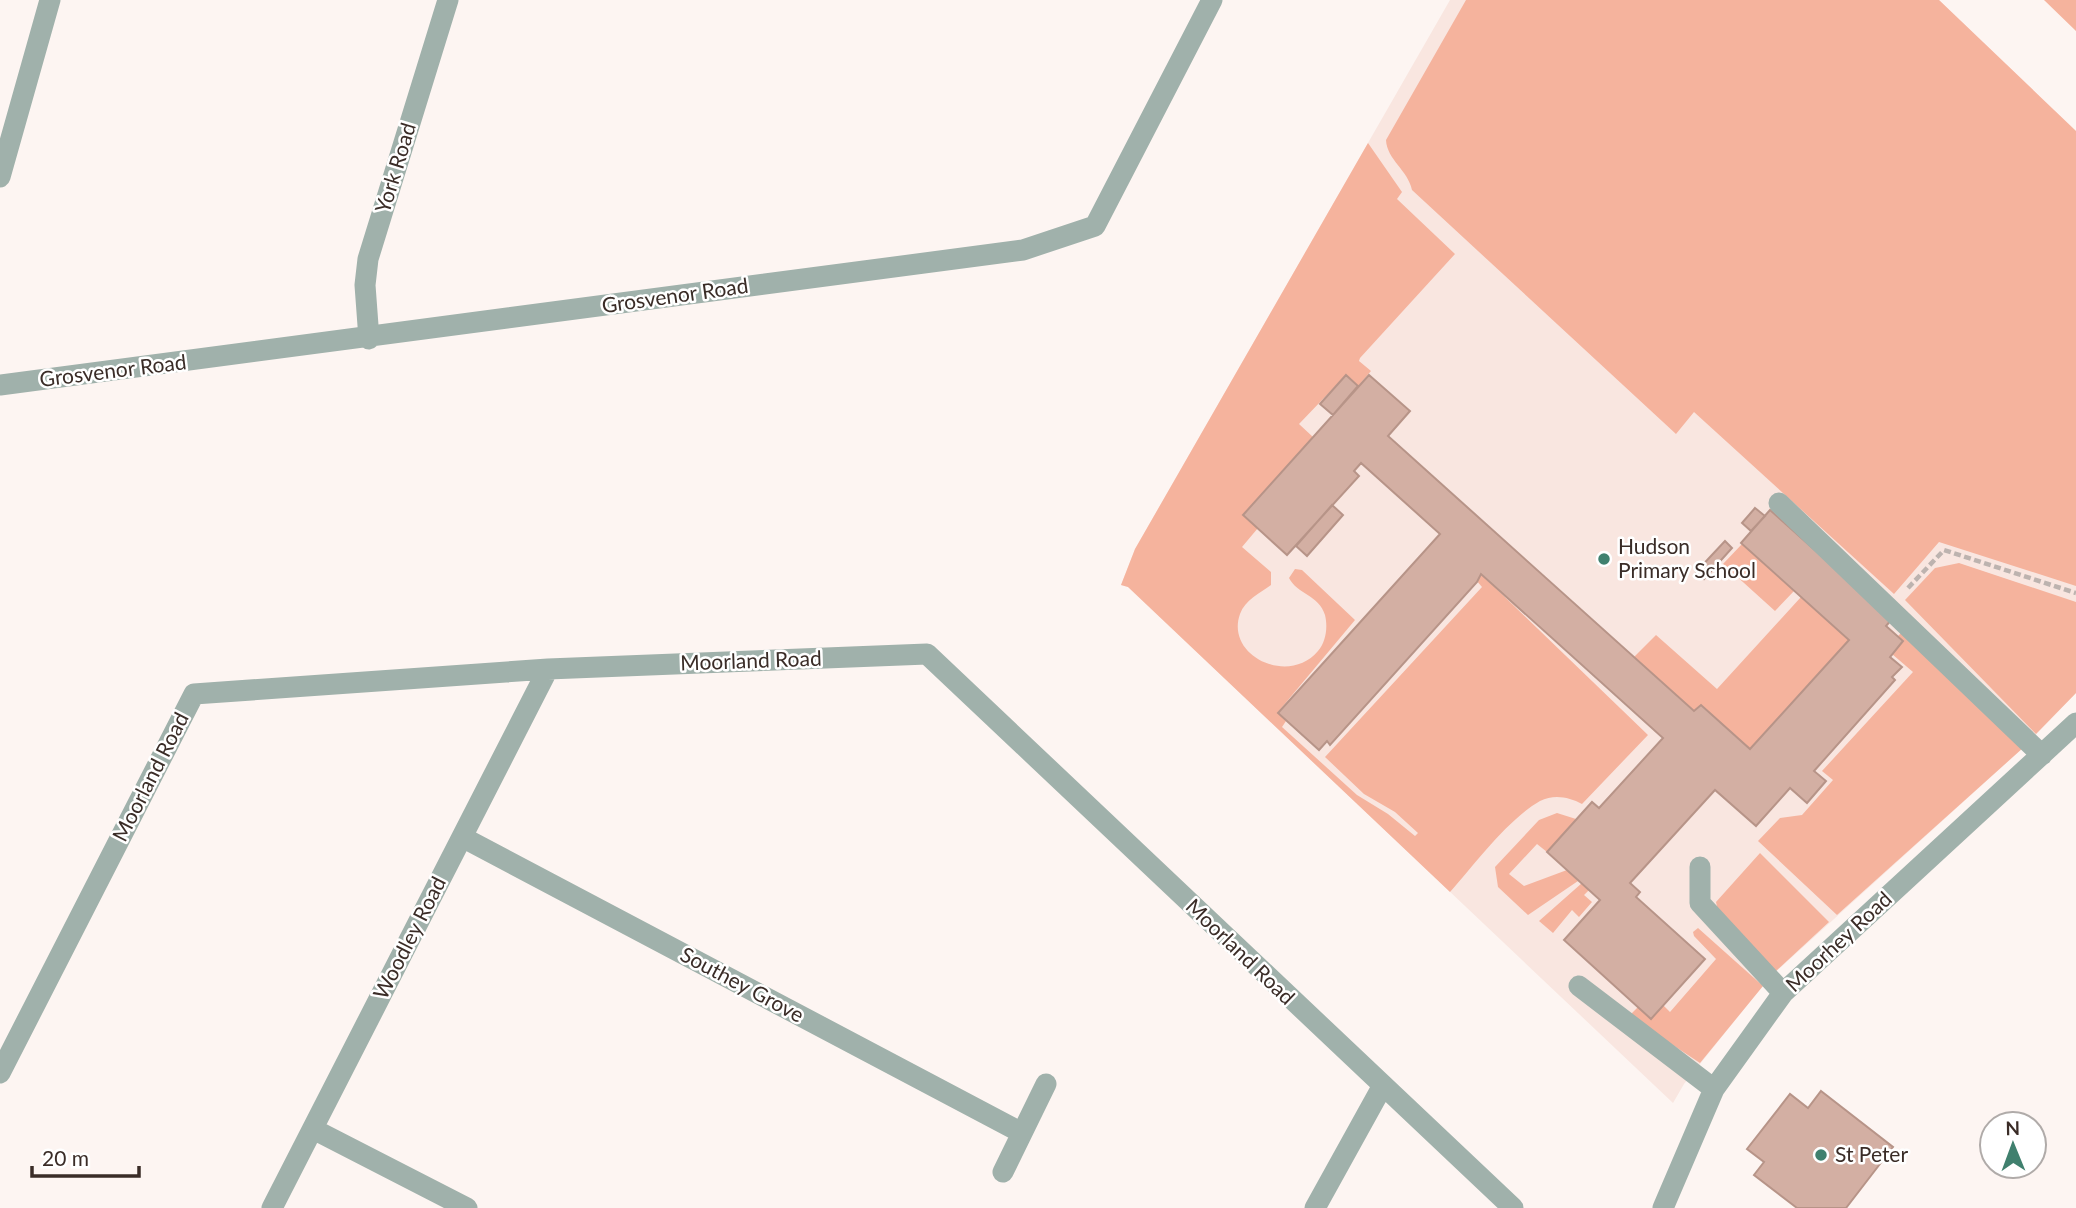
<svg xmlns="http://www.w3.org/2000/svg" width="2076" height="1208" viewBox="0 0 2076 1208" font-family="Lato,sans-serif">
<style>
.built{fill:#f9e6e0}
.green{fill:#f5b39d}
.building{fill:#d3afa3;stroke:#b79488;stroke-width:2}
.lines{fill:none;stroke-linecap:round;stroke-linejoin:round}
.path{stroke:#bdb3af;stroke-width:4.5;stroke-dasharray:7 3.5;stroke-linecap:butt}
.minor{stroke:#a0b1ab;stroke-width:21}
.poi-dot{fill:#40806e;stroke:#fff;stroke-width:2.5}
.labels{text-anchor:middle;stroke-width:5;stroke-linejoin:round;paint-order:stroke}
.street-label{font-size:21px;fill:#3a2c27;stroke:#fff}
.poi-label{font-size:21px;fill:#3a2c27;stroke:#fff;text-anchor:start}
</style>
<rect width="100%" height="100%" fill="#fdf5f2"/>
<!-- built -->
<path class="built" d="M 1450,0 L 1939,0 L 2076,131 L 2076,693 L 2024,747 L 1769,978 L 1684,1084 L 1673,1103 L 1128,587 L 1121,585 L 1135,549 Z"/>
<!-- green -->
<path class="green" d="M 1466,0 L 1939,0 L 2076,131 L 2076,586 L 1939,542 L 1894,594 L 1694,412 L 1676,434 L 1412,190 C 1408,170 1387,160 1386,140 Z
M 2044,0 L 2076,0 L 2076,31 Z
M 1368,143 L 1402,192 L 1397,199 L 1455,254 L 1360,358 L 1359,361 L 1371,371 L 1358,386 L 1345,376 L 1299,424 L 1313,437 L 1243,515 L 1258,528 L 1242,547 L 1271,572 L 1271,585 C 1260,593 1245,600 1240,614 C 1225,656 1289,686 1318,651 C 1326,642 1328,627 1325,615 C 1319,595 1297,594 1289,578 L 1295,569 L 1302,570 L 1355,620 L 1278,712 L 1286,721 L 1282,727 L 1357,795 L 1388,814 L 1415,836 L 1418,833 L 1395,812 L 1364,794 L 1325,757 L 1482,587 L 1476,580 L 1481,574 L 1648,735 L 1582,804 C 1569,797 1554,794 1540,801 C 1508,819 1475,864 1450,892 L 1128,587 L 1121,585 L 1135,549 Z
M 1742,544 L 1794,591 L 1775,611 L 1723,564 Z
M 1959,563 L 2076,602 L 2076,693 L 2036,734 L 1905,600 L 1935,568 Z
M 1801,597 L 1849,640 L 1750,749 L 1701,705 L 1694,711 L 1634,657 L 1656,635 L 1717,689 Z
M 1901,633 L 2024,747 L 1837,915 L 1758,841 L 1780,818 L 1802,815 L 1833,780 L 1822,771 L 1913,672 L 1892,654 L 1903,642 L 1898,636 Z
M 1557,813 L 1576,819 L 1547,852 L 1537,844 L 1509,874 L 1524,886 L 1567,870 L 1578,881 L 1528,915 L 1498,887 L 1495,867 L 1539,820 Z
M 1760,853 L 1829,922 L 1775,972 L 1718,911 L 1716,902 Z
M 1582,883 L 1589,890 L 1584,895 L 1592,902 L 1579,917 L 1572,910 L 1553,933 L 1539,921 Z
M 1698,928 L 1763,986 L 1700,1063 L 1629,1016 L 1638,1007 L 1650,1018 L 1663,1005 L 1670,1012 L 1716,959 L 1694,936 L 1693,932 Z"/>
<!-- building -->
<path class="building" d="M 1346,375 L 1358,386 L 1333,415 L 1320,404 Z
M 1369,375 L 1410,411 L 1388,436 L 1694,711 L 1701,705 L 1750,749 L 1849,640 L 1741,543 L 1770,510 L 1892,619 L 1886,626 L 1903,641 L 1890,657 L 1902,667 L 1892,677 L 1895,680 L 1814,771 L 1826,781 L 1807,803 L 1790,788 L 1756,826 L 1715,790 L 1630,883 L 1640,892 L 1636,897 L 1705,959 L 1651,1019 L 1564,940 L 1600,900 L 1547,852 L 1592,802 L 1599,808 L 1663,738 L 1481,574 L 1477,582 L 1330,745 L 1327,741 L 1319,750 L 1278,713 L 1440,534 L 1361,463 L 1354,471 L 1359,476 L 1287,555 L 1243,515 Z
M 1332,505 L 1343,515 L 1307,556 L 1296,546 Z
M 1755,508 L 1765,516 L 1751,531 L 1742,523 Z
M 1725,541 L 1732,548 L 1704,579 L 1696,572 Z
M 1821,1091 L 1893,1147 L 1846,1208 L 1797,1208 L 1754,1175 L 1764,1162 L 1747,1149 L 1790,1094 L 1808,1108 Z"/>
<g class="lines">
<!-- path -->
<path class="path" d="M 1908,588 L 1944,550 L 2076,593"/>
<!-- minor -->
<path class="minor" d="M 0,177 L 50,0
M 369,339 L 365,285 L 368,259 L 448,0
M 0,385 L 1023,250 L 1095,226 L 1212,0
M 1779,503 L 2042,755
M 462,837 L 1022,1133
M 1700,867 L 1700,903 L 1783,993
M 1579,986 L 1714,1089
M 0,1073 L 194,694 L 548,669 L 927,654 L 1513,1208
M 313,1129 L 467,1208
M 1003,1172 L 1046,1084
M 272,1208 L 548,669
M 1315,1208 L 1382,1087
M 1663,1208 L 1714,1089 L 1783,993 L 2076,723"/>
</g>
<!-- markers -->
<g class="poi-dot">
<circle cx="1604" cy="559" r="7"/>
<circle cx="1821" cy="1155" r="7"/>
</g>
<g class="labels">
<!-- street labels -->
<g class="street-label">
<text transform="translate(396 168) rotate(-73)" y="7">York Road</text>
<text transform="translate(675 296) rotate(-8)" y="7">Grosvenor Road</text>
<text transform="translate(113 371) rotate(-7)" y="7">Grosvenor Road</text>
<text transform="translate(751 661) rotate(-2)" y="7">Moorland Road</text>
<text transform="translate(151 777) rotate(-63)" y="7">Moorland Road</text>
<text transform="translate(410 938) rotate(-63)" y="7">Woodley Road</text>
<text transform="translate(1839 942) rotate(-43)" y="7">Moorhey Road</text>
<text transform="translate(1240 952) rotate(44)" y="7">Moorland Road</text>
<text transform="translate(742 985) rotate(28)" y="7">Southey Grove</text>
</g>
<!-- poi labels -->
<g class="poi-label">
<text x="1618" y="554">Hudson<tspan x="1618" dy="24">Primary School</tspan></text>
<text x="1835" y="1162">St Peter</text>
</g>
</g>
<!-- north arrow -->
<g transform="translate(2013 1145) rotate(359)"><circle r="33" fill="#ffffff" stroke="#b0aba9" stroke-width="2"/>
<path d="M0-5L12 26L0 18L-12 26Z" fill="#40806e"/>
<text y="-10" font-size="19" font-weight="bold" text-anchor="middle" fill="#3a2c27">N</text>
</g>
<!-- scale -->
<path d="M32 1166v10h107v-10" fill="none" stroke="#3a2c27" stroke-width="3.5"/>
<text x="42" y="1166" font-size="21" fill="#3a2c27" stroke="#ffffff" stroke-width="5" paint-order="stroke">20 m</text>
</svg>
